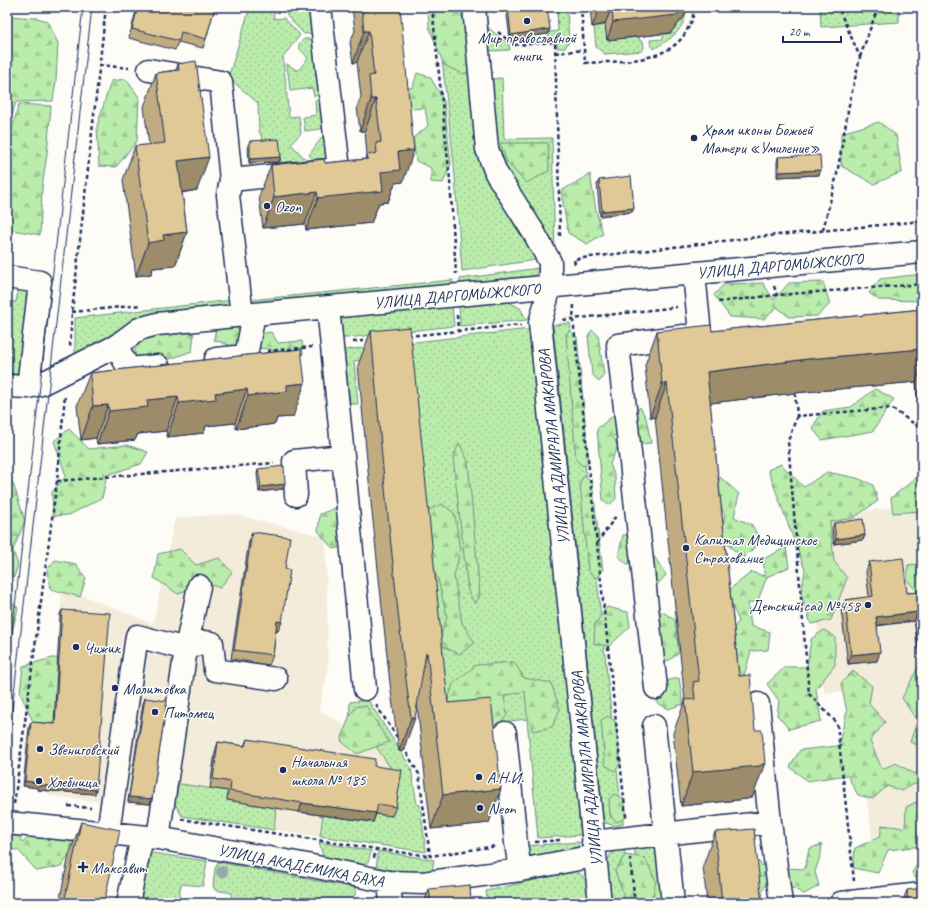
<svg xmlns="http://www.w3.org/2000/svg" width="929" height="910" viewBox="0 0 929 910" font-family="Caveat,sans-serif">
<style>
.built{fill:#f4ecda}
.grass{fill:url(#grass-dots);stroke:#6a8e84}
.forest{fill:url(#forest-firs);stroke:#6a8e84}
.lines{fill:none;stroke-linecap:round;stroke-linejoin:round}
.minor-casing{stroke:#1b2f5e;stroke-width:25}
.path{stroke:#1b2f5e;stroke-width:2.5;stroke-dasharray:4 3;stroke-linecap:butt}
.minor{stroke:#fdfcf7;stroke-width:22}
.tram{stroke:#1b2f5e;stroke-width:1}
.tree{fill:#97a5ad}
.wall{fill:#c1ac82;stroke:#1b2f5e}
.shaded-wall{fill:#9d8c6a;stroke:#1b2f5e}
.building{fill:#e0c897;stroke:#1b2f5e}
.poi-dot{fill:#1b2f5e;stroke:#fdfcf7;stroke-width:1.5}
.labels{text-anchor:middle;stroke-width:3;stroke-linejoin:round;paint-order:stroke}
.poi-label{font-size:16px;fill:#1b2f5e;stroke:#fdfcf7;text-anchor:start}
.street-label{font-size:16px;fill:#1b2f5e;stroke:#fdfcf7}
</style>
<defs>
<pattern id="grass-dots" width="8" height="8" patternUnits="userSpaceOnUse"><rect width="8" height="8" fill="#baecab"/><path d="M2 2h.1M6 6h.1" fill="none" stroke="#9fcb96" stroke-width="1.8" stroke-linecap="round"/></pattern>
<pattern id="forest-firs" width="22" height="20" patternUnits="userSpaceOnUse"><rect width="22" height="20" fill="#baecab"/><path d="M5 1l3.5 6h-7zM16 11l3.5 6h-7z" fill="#9fcb96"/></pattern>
</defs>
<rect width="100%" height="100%" fill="#fdfcf7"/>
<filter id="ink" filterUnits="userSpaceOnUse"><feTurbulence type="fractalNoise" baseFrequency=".025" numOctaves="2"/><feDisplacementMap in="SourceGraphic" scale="8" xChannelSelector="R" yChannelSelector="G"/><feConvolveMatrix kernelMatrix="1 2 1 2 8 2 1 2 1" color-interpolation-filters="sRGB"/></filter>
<g filter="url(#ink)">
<!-- built -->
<path class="built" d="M 922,504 L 922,842 L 873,848 L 853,691 L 824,693 L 806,518 Z
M 233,514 L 326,537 L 328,671 L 319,710 L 338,721 L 377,748 L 398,779 L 389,847 L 182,816 L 172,799 L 184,742 L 188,691 L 154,806 L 111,803 L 49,796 L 62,587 L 153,624 L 175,518 Z"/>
<!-- grass -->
<path class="grass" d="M 250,7 L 273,7 L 274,19 L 284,18 L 300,35 L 283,57 L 289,117 L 299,116 L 301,133 L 291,144 L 313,167 L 282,170 L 278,144 L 271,143 L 263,140 L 259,131 L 258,103 L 231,80 L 226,80 L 224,72 L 230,72 Z
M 286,7 L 316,7 L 318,33 L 304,34 L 287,16 Z
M 436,7 L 465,7 L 505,200 L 536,260 L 462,271 L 454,164 Z
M 686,7 C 687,29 670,40 653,49 L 651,47 L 650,40 L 663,39 L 663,34 L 672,33 L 671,26 Z
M 820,7 L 899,7 L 899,22 L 821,27 Z
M 557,10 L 567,10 L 569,41 L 565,48 L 557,48 L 556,40 L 549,40 L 549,32 L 558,31 Z
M 606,25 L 607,40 L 639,37 L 640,41 L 643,41 L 644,48 L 642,51 L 605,54 L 596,47 L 594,26 Z
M 486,26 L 509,45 L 510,50 L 489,51 Z
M 304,39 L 319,39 L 325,95 L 314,96 L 312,88 L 290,91 L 287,64 L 298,71 L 308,58 L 299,48 L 299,44 Z
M 502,78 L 504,139 L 552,138 L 555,256 L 501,163 L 496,147 L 489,79 Z
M 325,99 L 328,128 L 305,131 L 303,117 L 316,115 L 315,100 Z
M 329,135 L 327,160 L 320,165 L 309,155 L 323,136 Z
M 539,268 L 536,274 L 532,276 L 460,284 L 460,279 Z
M 453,280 L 453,284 L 258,305 L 252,303 L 250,300 Z
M 18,290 L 31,292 L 20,374 L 17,374 L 7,373 L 7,301 L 16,302 Z
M 233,300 L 231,305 L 227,308 L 75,356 L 75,318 Z
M 505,300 L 520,308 L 527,320 L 460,326 L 459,305 Z
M 452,306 L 454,326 L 337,339 L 338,322 L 346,316 Z
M 570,323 L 619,788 L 623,821 L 623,824 L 616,826 L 605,823 L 603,815 L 553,325 Z
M 530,329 L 581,835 L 538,838 L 527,719 L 441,729 L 401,356 L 354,361 L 358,404 L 350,404 L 344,350 Z
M 368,700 L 411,768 L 417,804 L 420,805 L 426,852 L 320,836 L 323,815 L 374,814 L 392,816 L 398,779 L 377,748 L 349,728 L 350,702 Z
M 174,783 L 228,791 L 227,800 L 276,808 L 274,830 L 182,816 L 172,799 Z
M 319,842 L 371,851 L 367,867 L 327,859 L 323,856 Z
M 579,842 L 578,846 L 573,850 L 530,859 L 525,846 Z
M 634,844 C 660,843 660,854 663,875 C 664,884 665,894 666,903 L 640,903 Z
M 624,846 L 630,903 L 612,903 L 607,861 L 611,854 Z
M 378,851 L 434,860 L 432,872 L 428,873 L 394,872 L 376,869 Z
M 151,853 L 207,861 L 203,886 L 181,884 L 178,903 L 134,903 L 148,856 Z
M 218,862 L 339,885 L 357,888 L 355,895 L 348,903 L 230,903 L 232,893 L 215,890 L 213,886 L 215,869 Z
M 575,871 C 590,877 587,889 589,903 L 488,903 L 486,891 Z"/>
<!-- forest -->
<path class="forest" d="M 428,7 L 451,7 L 469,23 L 473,70 L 463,74 L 444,65 L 429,27 Z
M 7,16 L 37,18 L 47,21 L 58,43 L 56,81 L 53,101 L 16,102 L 11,118 L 7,117 Z
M 417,73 L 430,77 L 444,101 L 451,164 L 443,183 L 431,182 L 431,168 L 416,161 L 413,138 L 428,126 L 425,108 L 409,109 L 403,89 L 413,87 Z
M 126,79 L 139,97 L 137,141 L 116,167 L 99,166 L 97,126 L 111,81 Z
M 19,104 L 51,106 L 47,154 L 42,187 L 40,235 L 7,229 L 7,164 L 12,129 Z
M 879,122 L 896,135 L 902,172 L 874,184 L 841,166 L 841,133 Z
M 500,143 L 548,143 L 549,171 L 526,183 L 507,162 Z
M 590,174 L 596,210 L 603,234 L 587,244 L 568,233 L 561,191 Z
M 922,274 L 922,301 L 879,300 L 869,293 L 880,279 Z
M 823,282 L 830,304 L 817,316 L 789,317 L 777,307 L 764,319 L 730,317 L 714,295 L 724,284 L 763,283 L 774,300 L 789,283 Z
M 240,322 L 252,335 L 271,332 L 278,343 L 302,341 L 303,354 L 288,358 L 270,349 L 235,347 L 214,340 L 216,325 Z
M 164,328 L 194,334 L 192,351 L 156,364 L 135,357 L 135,340 Z
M 570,330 L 577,337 L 589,463 L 583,466 L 576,460 L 566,334 Z
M 592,330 L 598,335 L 604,375 L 599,382 L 592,374 L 588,336 Z
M 875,389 L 894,399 L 873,431 L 822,440 L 812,428 L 823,411 L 851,407 Z
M 640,407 L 646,418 L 651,443 L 642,444 L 622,428 L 613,437 L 618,446 L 610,464 L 615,477 L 616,499 L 609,505 L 603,501 L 597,429 L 615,414 L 628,420 Z
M 69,429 L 89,449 L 127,445 L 148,452 L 141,464 L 107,475 L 102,498 L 69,515 L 53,516 L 52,492 L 66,476 L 54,441 Z
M 459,443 L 468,461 L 480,596 L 475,604 L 468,591 L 453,458 Z
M 781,464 L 804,487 L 827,472 L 857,478 L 873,485 L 878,501 L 853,518 L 830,522 L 834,561 L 847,578 L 831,620 L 811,624 L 801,594 L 805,570 L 768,470 Z
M 922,473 L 922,511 L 893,513 L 891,498 Z
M 585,475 L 592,482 L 603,571 L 596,578 L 588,571 L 580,482 Z
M 720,477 L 739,494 L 734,517 L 752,525 L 761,541 L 744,558 L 720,539 L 725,515 L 714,493 Z
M 7,479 L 13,483 L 25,521 L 13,550 L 18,565 L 7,597 Z
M 442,504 L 455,514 L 460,552 L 454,576 L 462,623 L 475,643 L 459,654 L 438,644 L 447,617 L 438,579 L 428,562 L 425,512 Z
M 341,506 L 351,545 L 333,549 L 318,531 L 320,514 Z
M 623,535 L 633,536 L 638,557 L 654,556 L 666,575 L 657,585 L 647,580 L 638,562 L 627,564 L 618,556 Z
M 786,547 L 789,567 L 767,577 L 758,600 L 748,604 L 751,626 L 770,632 L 768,650 L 751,651 L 744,676 L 732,676 L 728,636 L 739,621 L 726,592 L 752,572 L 764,576 L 764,559 Z
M 180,549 L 196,565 L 219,558 L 232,572 L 220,588 L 203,582 L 178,594 L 154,578 L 158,554 Z
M 55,560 L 76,564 L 86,578 L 80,597 L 50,589 L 47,570 Z
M 919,564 L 922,566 L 922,589 L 917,591 L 907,580 L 908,565 Z
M 7,598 L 18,608 L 11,636 L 7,640 Z
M 607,607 L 628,612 L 630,627 L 609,646 L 594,644 L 595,624 Z
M 663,612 L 675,620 L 679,653 L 668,661 L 653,654 L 649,613 Z
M 824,630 L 835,637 L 835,665 L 816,689 L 821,721 L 789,729 L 777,715 L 779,701 L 767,684 L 785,667 L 807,667 L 811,639 Z
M 52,658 L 69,659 L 62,729 L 36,728 L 20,693 L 23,666 Z
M 514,662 L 524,678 L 551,683 L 560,709 L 552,727 L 533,731 L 527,714 L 525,691 L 504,696 L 507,715 L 497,727 L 483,720 L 444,713 L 453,684 L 476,665 Z
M 922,664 L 922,747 L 910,742 L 917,721 L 902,698 L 919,665 Z
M 853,671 L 872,686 L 869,704 L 885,722 L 870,741 L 882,769 L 896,763 L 915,774 L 922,767 L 922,785 L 914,784 L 902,791 L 887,786 L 873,799 L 858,795 L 847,775 L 807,781 L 790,767 L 800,750 L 838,746 L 847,712 L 841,683 Z
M 679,678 L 683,704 L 669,709 L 657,703 L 669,680 Z
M 357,706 L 366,706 L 389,742 L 357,754 L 341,741 L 349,717 Z
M 608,716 L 615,721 L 621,762 L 615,771 L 605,765 L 601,720 Z
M 614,794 L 624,799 L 627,817 L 617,822 L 610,816 L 609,799 Z
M 916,802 L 922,808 L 922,846 L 888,850 L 878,873 L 853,868 L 855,848 L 880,837 L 882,825 L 905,828 L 906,807 Z
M 38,832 L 89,836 L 72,849 L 62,866 L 37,871 L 18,850 L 7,849 L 7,833 L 18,834 L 22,842 Z
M 822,844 L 821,853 L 815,872 L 819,886 L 804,894 L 787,885 L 785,868 L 805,869 L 809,849 Z
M 625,855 L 645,858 L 656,881 L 652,899 L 654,903 L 624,903 L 625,898 L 615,871 Z
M 758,861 L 772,875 L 762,891 L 763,903 L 757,903 L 752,867 Z
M 919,861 L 922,861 L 922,886 L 912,873 Z"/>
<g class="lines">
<!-- minor casing -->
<g class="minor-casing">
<path id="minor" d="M 474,7 L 487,149 L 496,173 L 534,233 L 550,262 L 550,287 L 540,323 L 600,903
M 149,70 L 221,82 L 231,180 L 228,195 L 242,315
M 231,180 L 339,169 L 320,7
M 694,273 L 700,334
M 7,277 L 40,282 L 28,387
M 328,307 L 343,456 L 365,689
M 116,346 L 129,369 L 158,366
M 216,359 L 246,356 L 254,314
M 7,386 L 28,387 L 41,384 L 116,346 L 139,329 L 157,324 L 254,314 L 922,252
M 296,495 L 294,461 L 343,456
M 656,688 L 618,345 L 684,336
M 758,704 L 770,822
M 654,726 L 673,903
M 505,733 L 516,843 L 520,870
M 7,823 L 158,838 L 302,864 L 389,882 L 423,883 L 520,870 L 595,856
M 108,832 L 137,636 L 186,649 L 203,642 L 212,643 L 215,670 L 276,679
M 158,838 L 186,649 L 199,586
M 593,842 L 770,822 L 781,903
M 389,882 L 391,903
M 128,903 L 142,837
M 841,903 L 922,894"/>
</g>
<!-- path -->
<path class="path" d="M 432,7 L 450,180 L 456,274
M 581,7 L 585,63 C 618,61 670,64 687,30 C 692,21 694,18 693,7
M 498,32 L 514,45 L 555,42 L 560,236
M 555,53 L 584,50
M 860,57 L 878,7
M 99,65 L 129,68
M 823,230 L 837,174 L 849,105 L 860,57 L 838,7
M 575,264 L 574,259 L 757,237 L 922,221
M 774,286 L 777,295
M 718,302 L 777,295 L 922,284
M 574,305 L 573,318 L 626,817
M 72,312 L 141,305
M 457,315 L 458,331
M 563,320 L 677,307
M 408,336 L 521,325
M 353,342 L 370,340
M 70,346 L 72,312 L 106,7
M 267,351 L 312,347
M 795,393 L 797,416 L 891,408 L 922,429
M 797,416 L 788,441 L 809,694 L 837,723 L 854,881
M 57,481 L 274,463
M 597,543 L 616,516
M 376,705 L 397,737
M 403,747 L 419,774 L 430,856 L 497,846
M 14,804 L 57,481 L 65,395
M 68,806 L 91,808
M 181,819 L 376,849 L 430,856
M 535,842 L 560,840
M 374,858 L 376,849
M 630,858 L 635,903
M 7,862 L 9,843
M 357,903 L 361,897"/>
<!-- minor -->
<use href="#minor" class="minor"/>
<!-- tram -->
<path class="tram" d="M 7,677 L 83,7
M 7,754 L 92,7"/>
</g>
<!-- trees -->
<circle class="tree" cx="222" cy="872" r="6"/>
<!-- wall -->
<path class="wall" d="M 137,7 L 215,7 L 206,39 L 203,48 L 178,42 L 175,50 L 129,38 Z
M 352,7 L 400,7 L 403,182 L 395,183 L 388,202 L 379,203 L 371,223 L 306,230 L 305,224 L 263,228 L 259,196 L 271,165 L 325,163 L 366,159 L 367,155 L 365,131 L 360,131 L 357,107 L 361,97 L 357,62 L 353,63 L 350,42 L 355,31 Z
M 506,7 L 547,7 L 548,34 L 510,39 Z
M 590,7 L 687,7 L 684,17 L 670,33 L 607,40 L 605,24 L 592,27 Z
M 178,64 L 197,190 L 182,193 L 187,232 L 175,266 L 153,268 L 151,274 L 136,276 L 123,180 L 135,146 L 149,145 L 144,107 L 156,73 L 176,70 Z
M 250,141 L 281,157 L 279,162 L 249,163 L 248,145 Z
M 778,157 L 821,170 L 819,175 L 777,177 L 777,162 Z
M 599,180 L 634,208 L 632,212 L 600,216 L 597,184 Z
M 922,309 L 922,412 L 919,413 L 916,382 L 795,393 L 710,403 L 739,676 L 753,796 L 747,799 L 681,806 L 673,733 L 685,701 L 655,417 L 650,417 L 645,365 L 657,331 L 712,331 Z
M 371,331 L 448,703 L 489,823 L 431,829 L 417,705 L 403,751 L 399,751 L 390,684 L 371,502 L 358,365 Z
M 301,349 L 293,417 L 277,418 L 275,424 L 236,429 L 235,423 L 206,426 L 204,433 L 167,437 L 166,431 L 138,434 L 135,440 L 97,444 L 96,438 L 81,440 L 77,406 L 90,373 Z
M 258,469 L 283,489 L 259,492 L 257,474 Z
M 834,523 L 865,535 L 863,540 L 834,544 L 832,528 Z
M 252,532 L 285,569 L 278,631 L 276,631 L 273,655 L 269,665 L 231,659 L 249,541 Z
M 869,562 L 907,593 L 922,592 L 922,655 L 919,656 L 914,621 L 877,626 L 877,661 L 848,664 L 841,609 L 845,600 L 869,597 L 866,572 Z
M 62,610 L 95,794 L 37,790 L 38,788 L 23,786 L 29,727 L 31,722 L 54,724 L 60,614 Z
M 145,698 L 150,804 L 128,802 L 143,703 Z
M 247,739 L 374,766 L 396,807 L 392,816 L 376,814 L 373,822 L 299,812 L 227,800 L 228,791 L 210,788 L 215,752 L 218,742 L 244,746 Z
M 81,822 L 104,903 L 59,903 L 69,855 Z
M 715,832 L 762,903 L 707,903 L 703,866 Z
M 429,889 L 471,903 L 424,903 Z
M 907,890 L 922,903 L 902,903 Z"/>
<!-- shaded-wall -->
<path class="shaded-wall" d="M 609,7 L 612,7 L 605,24 L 592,27 L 599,9 Z
M 684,7 L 687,7 L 684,17 L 670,33 L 607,40 L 613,22 Z
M 550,29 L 548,34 L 510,39 L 511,35 Z
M 364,31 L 369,31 L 357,62 L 353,63 Z
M 371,99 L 376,99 L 365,131 L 360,131 Z
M 414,150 L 403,182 L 395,183 L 388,202 L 379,203 L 371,223 L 306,230 L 318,198 L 381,172 L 398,152 Z
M 209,157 L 197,190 L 165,195 L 178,161 Z
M 281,157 L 279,162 L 249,163 L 250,159 Z
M 821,170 L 819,175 L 777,177 L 779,172 Z
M 317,192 L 305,224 L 263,228 L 274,197 Z
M 634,208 L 632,212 L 600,216 L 602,211 Z
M 187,232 L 175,266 L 153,268 L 151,274 L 136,276 L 148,243 L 163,235 Z
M 922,349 L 922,365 L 916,382 L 795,393 L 695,405 L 707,372 L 808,359 Z
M 305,383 L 293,417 L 277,418 L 275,424 L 236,429 L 248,396 L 287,385 Z
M 667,383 L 655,417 L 650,417 L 662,384 Z
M 247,389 L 235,423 L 206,426 L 204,433 L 167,437 L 179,403 L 215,393 Z
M 178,397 L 166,431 L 138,434 L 135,440 L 97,444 L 109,411 L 147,400 Z
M 108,405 L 96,438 L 81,440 L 93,406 Z
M 922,405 L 922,412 L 919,413 Z
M 285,484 L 283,489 L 259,492 L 261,487 Z
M 865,535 L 863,540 L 834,544 L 836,539 Z
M 918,612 L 914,621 L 872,626 L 876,617 Z
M 277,621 L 282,622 L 278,631 L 274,631 Z
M 922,647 L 922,655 L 919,656 Z
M 880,652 L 877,661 L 848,664 L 851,655 Z
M 426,653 L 427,653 L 415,687 Z
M 411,718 L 415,718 L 403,751 L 399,751 Z
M 765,763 L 753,796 L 747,799 L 681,806 L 693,772 Z
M 25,781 L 96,790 L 95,794 L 37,790 L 38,788 L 23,786 Z
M 501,789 L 489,823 L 431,829 L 443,795 Z
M 129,797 L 152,799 L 150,804 L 128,802 Z
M 302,803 L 376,813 L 373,822 L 299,812 Z"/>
<!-- building -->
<path class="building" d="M 138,7 L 215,7 L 206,39 L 181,32 L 179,41 L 132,29 Z
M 367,7 L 400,7 L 414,150 L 398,152 L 400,170 L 381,172 L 383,191 L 318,198 L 317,192 L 274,197 L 271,165 L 324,159 L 325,163 L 368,159 L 367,155 L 377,153 L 376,143 L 381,142 L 376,99 L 371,99 L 369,76 L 374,75 L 369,31 L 364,31 L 362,11 L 367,10 Z
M 508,7 L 547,7 L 550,29 L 511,35 Z
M 599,7 L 609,7 L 599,9 Z
M 612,7 L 684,7 L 677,15 L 613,22 Z
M 196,61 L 209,157 L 178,161 L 187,232 L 163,235 L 164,240 L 148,243 L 135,146 L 165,143 L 156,73 L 179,70 L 178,64 Z
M 279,139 L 281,157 L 250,159 L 250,141 Z
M 820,155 L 821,170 L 779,172 L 778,157 Z
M 631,176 L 634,208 L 602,211 L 599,180 Z
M 922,309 L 922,349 L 808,359 L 707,372 L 739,676 L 750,675 L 755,730 L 762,730 L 765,763 L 759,766 L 693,772 L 685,700 L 695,699 L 693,682 L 699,681 L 667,383 L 662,384 L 657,331 L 711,325 L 712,331 Z
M 410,327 L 448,703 L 491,699 L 501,789 L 443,795 L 427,653 L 426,653 L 415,718 L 411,718 L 402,650 L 383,469 L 371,331 Z
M 301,349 L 305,383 L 287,385 L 287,391 L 248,396 L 247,389 L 215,393 L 216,399 L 179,403 L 178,397 L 147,400 L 148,407 L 109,411 L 108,405 L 93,406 L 90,373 Z
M 284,466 L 285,484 L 261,487 L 258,469 Z
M 863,519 L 865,535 L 836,539 L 834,523 Z
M 252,532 L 290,537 L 285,569 L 290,570 L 282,622 L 277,621 L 273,655 L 234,650 Z
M 903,558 L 907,593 L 922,592 L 922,646 L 918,612 L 876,617 L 880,652 L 851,655 L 845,600 L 873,596 L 869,562 Z
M 62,610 L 110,613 L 96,790 L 38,785 L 39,783 L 25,781 L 31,722 L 55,724 Z
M 145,698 L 167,701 L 152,799 L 129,797 Z
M 247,739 L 375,759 L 374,766 L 402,770 L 396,807 L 378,804 L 376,813 L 302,803 L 230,791 L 231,782 L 213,779 L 218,742 L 245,746 Z
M 81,822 L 120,830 L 104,903 L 64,903 Z
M 754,829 L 762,903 L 722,903 L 715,832 Z
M 470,885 L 471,903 L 431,903 L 429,889 Z
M 922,888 L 922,903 L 908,903 L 907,890 Z"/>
</g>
<!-- markers -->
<g class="poi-dot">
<circle cx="527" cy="21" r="4"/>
<circle cx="694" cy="138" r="4"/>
<circle cx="267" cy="206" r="4"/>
<circle cx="686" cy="548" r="4"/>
<circle cx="868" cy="605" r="4"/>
<circle cx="76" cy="647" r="4"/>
<circle cx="115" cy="688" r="4"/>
<circle cx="155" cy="712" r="4"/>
<circle cx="40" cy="749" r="4"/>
<circle cx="283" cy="770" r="4"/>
<circle cx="479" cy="777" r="4"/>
<circle cx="39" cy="781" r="4"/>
<circle cx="480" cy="808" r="4"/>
<path d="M81 861h4v4h4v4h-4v4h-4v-4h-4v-4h4z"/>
</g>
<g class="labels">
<!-- poi labels -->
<g class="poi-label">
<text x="527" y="43" text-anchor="middle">Мир православной<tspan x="527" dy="18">книги</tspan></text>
<text x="702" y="135">Храм иконы Божьей<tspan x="702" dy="18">Матери «Умиление»</tspan></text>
<text x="275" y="212">Ozon</text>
<text x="694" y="545">Капитал Медицинское<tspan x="694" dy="18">Страхование</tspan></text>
<text x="860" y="611" text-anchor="end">Детский сад №458</text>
<text x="84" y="653">Чижик</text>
<text x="123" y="694">Молитовка</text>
<text x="163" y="718">Питомец</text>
<text x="48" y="755">Звениговский</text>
<text x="291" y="767">Начальная<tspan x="291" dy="18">школа № 185</tspan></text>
<text x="487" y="783">А.Н.И.</text>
<text x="47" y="787">Хлебница</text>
<text x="488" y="814">Neon</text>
<text x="91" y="873">Максавит</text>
</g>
<!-- street labels -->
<g class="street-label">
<text transform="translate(780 265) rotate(-5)" y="6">УЛИЦА ДАРГОМЫЖСКОГО</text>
<text transform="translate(457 295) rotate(-5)" y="6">УЛИЦА ДАРГОМЫЖСКОГО</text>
<text transform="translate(553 447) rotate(-96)" y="6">УЛИЦА АДМИРАЛА МАКАРОВА</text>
<text transform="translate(586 769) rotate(-96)" y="6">УЛИЦА АДМИРАЛА МАКАРОВА</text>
<text transform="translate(301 865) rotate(11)" y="6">УЛИЦА АКАДЕМИКА БАХА</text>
</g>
</g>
<!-- margin -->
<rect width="929" height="910" fill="none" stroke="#fdfcf7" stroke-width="24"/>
<rect x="12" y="12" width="905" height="886" fill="none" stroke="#1b2f5e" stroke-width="1.5" filter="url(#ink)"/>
<!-- scale -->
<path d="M783 36v6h58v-6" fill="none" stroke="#1b2f5e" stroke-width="2"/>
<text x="789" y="36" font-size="12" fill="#1b2f5e" stroke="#fdfcf7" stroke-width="3" paint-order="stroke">20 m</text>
</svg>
